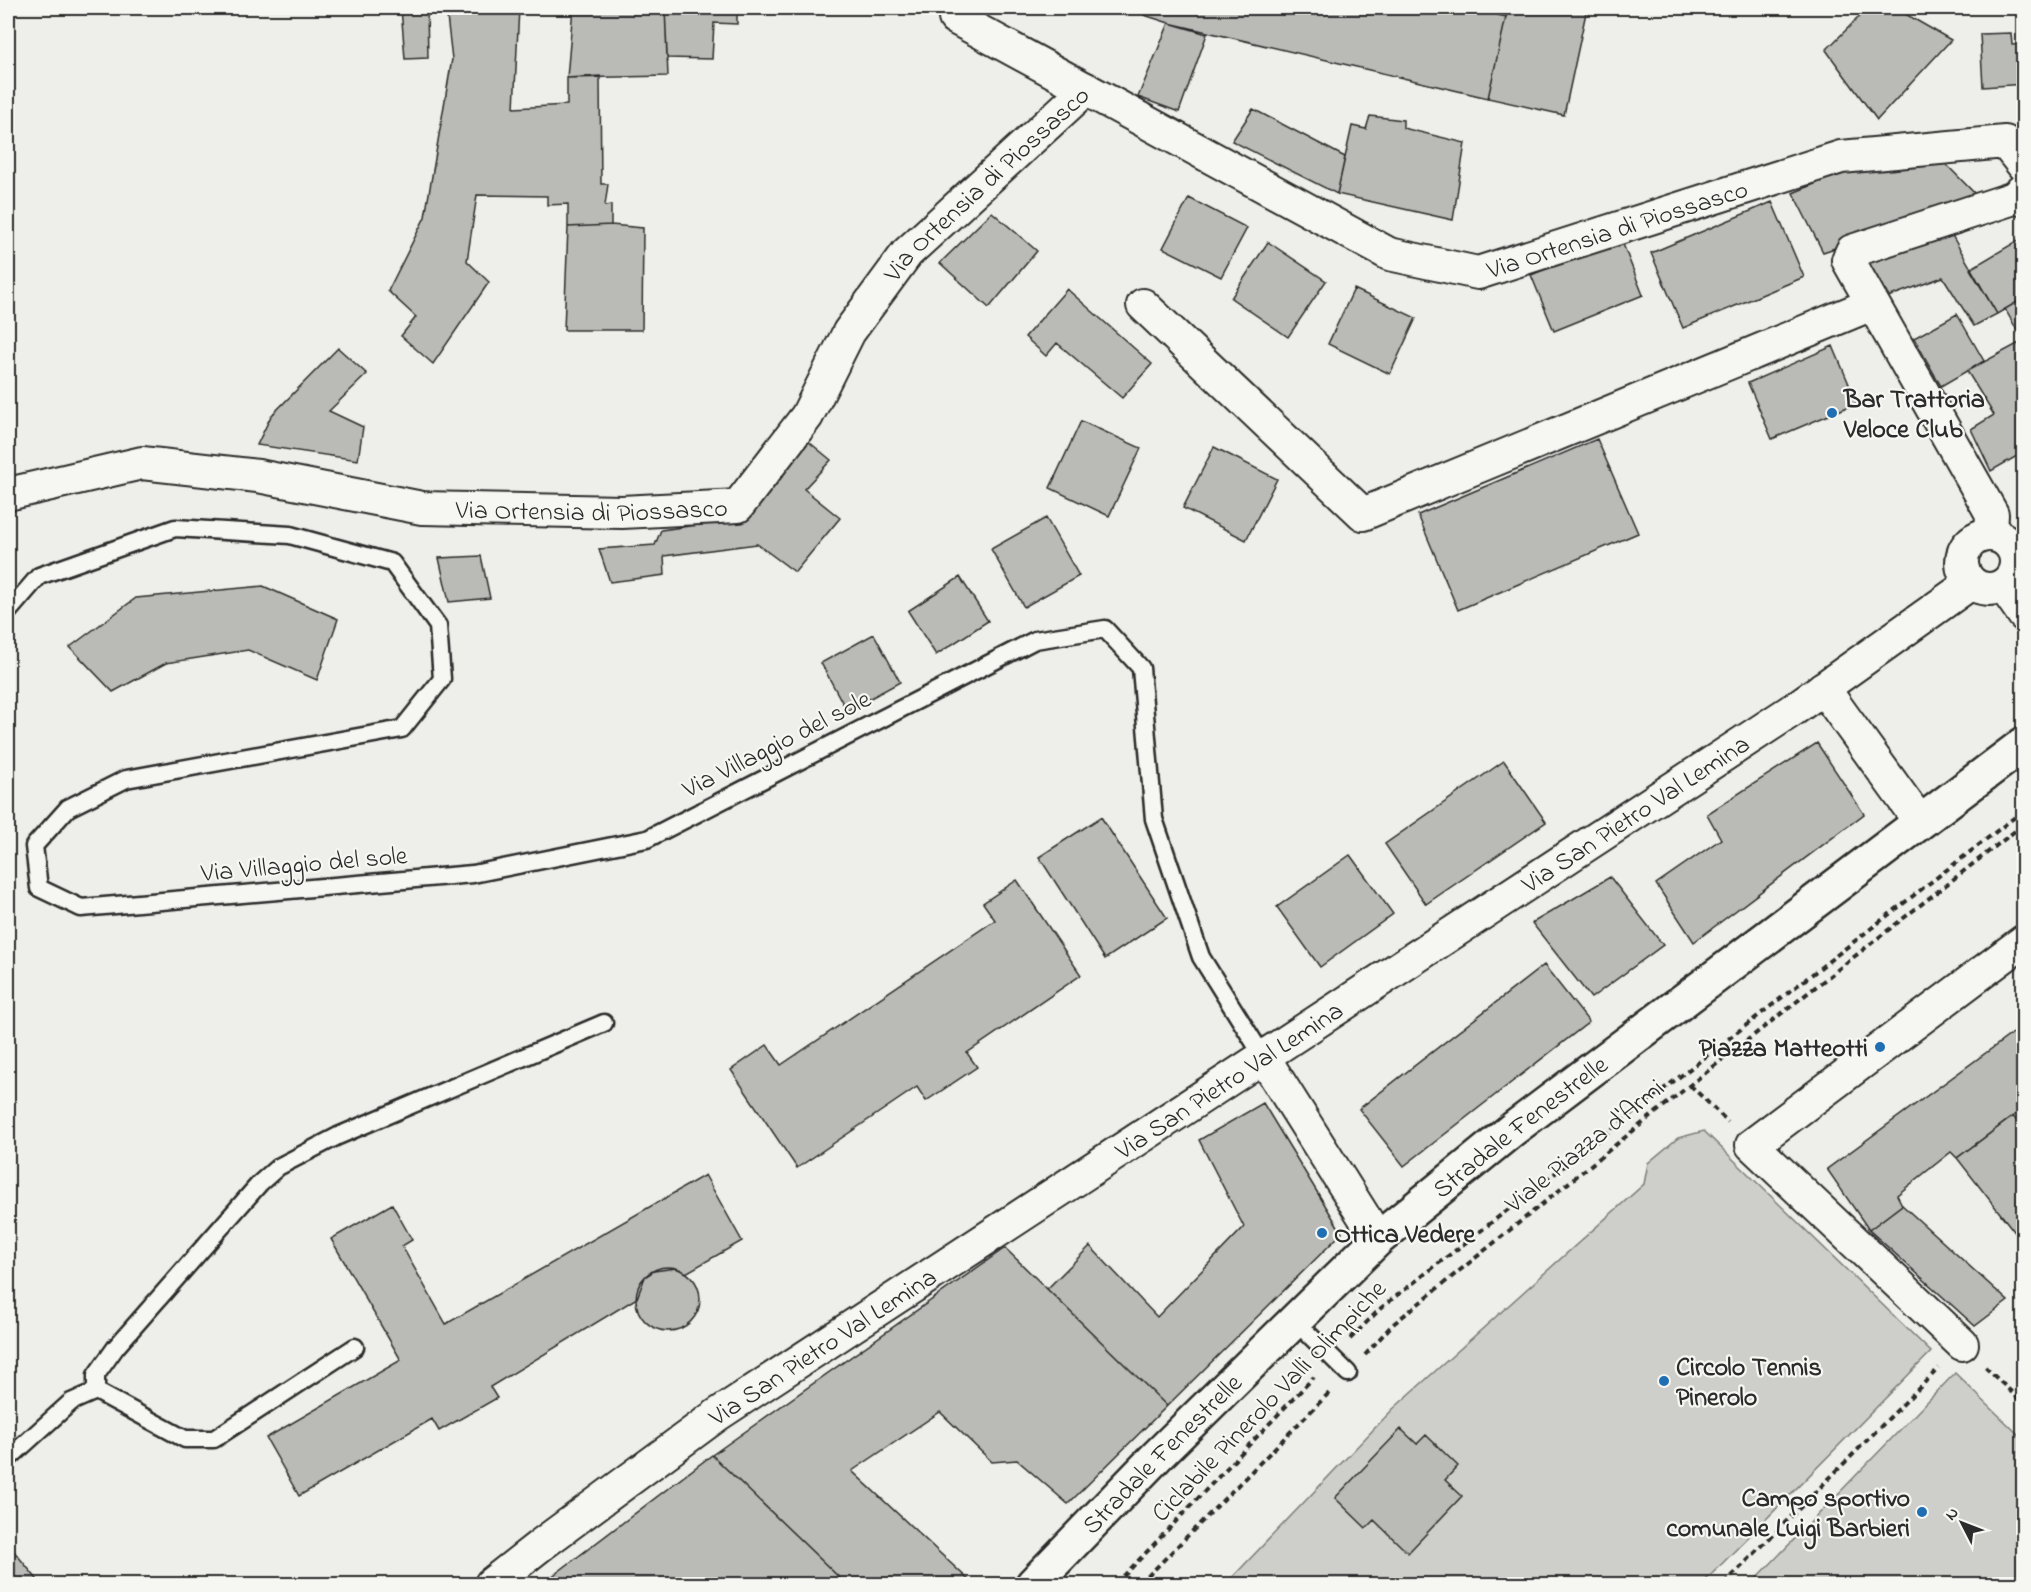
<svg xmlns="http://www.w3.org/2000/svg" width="2031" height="1592" viewBox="0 0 2031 1592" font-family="'Indie Flower',sans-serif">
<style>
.green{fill:#cececa;stroke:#7c7c7a;stroke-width:1.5}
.building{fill:#babab7;stroke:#2b2b2b;stroke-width:1.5}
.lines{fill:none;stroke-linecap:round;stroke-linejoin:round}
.service-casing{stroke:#2b2b2b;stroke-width:21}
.minor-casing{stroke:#2b2b2b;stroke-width:36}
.secondary-casing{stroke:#2b2b2b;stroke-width:38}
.path{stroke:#2b2b2b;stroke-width:4;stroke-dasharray:6 4.5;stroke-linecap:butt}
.service{stroke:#f6f6f2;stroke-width:16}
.minor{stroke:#f6f6f2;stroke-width:32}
.secondary{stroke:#f6f6f2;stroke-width:33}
.poi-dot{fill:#1f6fb2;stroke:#f6f6f2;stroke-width:2}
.labels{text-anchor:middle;stroke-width:4.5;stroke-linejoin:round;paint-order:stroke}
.street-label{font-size:26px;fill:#2b2b2b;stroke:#f6f6f2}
.poi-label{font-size:26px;font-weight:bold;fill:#2b2b2b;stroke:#f6f6f2;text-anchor:start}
</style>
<rect width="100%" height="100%" fill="#eeeeea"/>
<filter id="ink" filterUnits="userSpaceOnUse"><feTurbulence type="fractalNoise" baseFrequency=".0167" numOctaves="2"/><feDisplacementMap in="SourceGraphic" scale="12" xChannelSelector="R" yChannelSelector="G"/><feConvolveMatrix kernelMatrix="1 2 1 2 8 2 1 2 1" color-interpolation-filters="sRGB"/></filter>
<g filter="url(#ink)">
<!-- green -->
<path class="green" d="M 1704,1131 L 1931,1352 L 1702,1584 L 1226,1584 L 1393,1409 L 1644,1184 L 1648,1163 L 1678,1138 Z
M 1955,1373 L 2023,1439 L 2023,1584 L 1751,1584 Z"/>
<!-- building -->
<path class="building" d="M 401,8 L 427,8 L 428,58 L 405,59 Z
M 446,8 L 519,8 L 514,108 L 567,105 L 567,78 L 600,76 L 601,184 L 608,184 L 605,206 L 611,205 L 611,225 L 568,227 L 568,204 L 547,205 L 547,196 L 477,195 L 467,261 L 489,282 L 433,364 L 401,336 L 416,317 L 388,291 L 425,217 L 452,59 Z
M 573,8 L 665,8 L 668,76 L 567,78 Z
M 665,8 L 737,8 L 737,24 L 714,23 L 712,59 L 667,58 Z
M 1146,8 L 1470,8 L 1506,17 L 1488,98 L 1169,23 L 1144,15 Z
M 1508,8 L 1587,8 L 1564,115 L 1488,98 Z
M 1868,8 L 1895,8 L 1951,40 L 1877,120 L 1826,50 Z
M 1169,23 L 1207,34 L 1179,112 L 1138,97 Z
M 2011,33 L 2012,45 L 2024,44 L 2024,84 L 1983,87 L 1980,34 Z
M 1253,109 L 1345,157 L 1337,194 L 1232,141 Z
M 1370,116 L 1403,120 L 1403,128 L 1465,143 L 1453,220 L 1337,194 L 1352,126 L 1366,129 Z
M 1877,158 L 1941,159 L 1980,199 L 1823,252 L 1793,193 Z
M 1189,198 L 1247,228 L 1221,277 L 1163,248 Z
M 1772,202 L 1804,277 L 1683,328 L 1651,253 Z
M 992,212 L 1037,251 L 989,308 L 940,263 Z
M 611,225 L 643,228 L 642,330 L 564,330 L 568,227 Z
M 1946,225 L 1997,314 L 1974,326 L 1943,277 L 1885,298 L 1859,256 Z
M 2024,237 L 2024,298 L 1997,314 L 1970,269 Z
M 1621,239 L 1643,295 L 1554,331 L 1531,275 Z
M 1268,242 L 1326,281 L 1288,337 L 1231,298 Z
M 1067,289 L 1152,364 L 1122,398 L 1057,343 L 1046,356 L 1025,337 Z
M 1354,289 L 1416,318 L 1390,374 L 1328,344 Z
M 2024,298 L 2024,342 L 2005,309 Z
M 1957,314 L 1984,361 L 1941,386 L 1914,338 Z
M 2023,341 L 2024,452 L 1991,471 L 1971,429 L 1994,415 L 1967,371 Z
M 1833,346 L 1857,403 L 1772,439 L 1748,383 Z
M 338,348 L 367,374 L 329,411 L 363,427 L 358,460 L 257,445 L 271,416 Z
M 1081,421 L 1141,448 L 1109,516 L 1050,488 Z
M 1597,439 L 1638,533 L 1458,610 L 1418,515 Z
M 809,442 L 831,460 L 804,489 L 840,518 L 795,572 L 757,544 L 664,556 L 665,575 L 610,582 L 599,549 L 655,545 L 661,530 L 740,519 Z
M 1214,447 L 1277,479 L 1246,540 L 1183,508 Z
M 1046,518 L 1079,576 L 1024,607 L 991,549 Z
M 481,556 L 490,598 L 449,602 L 439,558 Z
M 960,577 L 988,621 L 936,655 L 908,611 Z
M 263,586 L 338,619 L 317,680 L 248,650 L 166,663 L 113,692 L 70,647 L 136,598 Z
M 874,634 L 900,682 L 847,711 L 821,663 Z
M 1817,743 L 1864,814 L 1694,942 L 1656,884 L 1721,839 L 1707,814 Z
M 1504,761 L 1546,822 L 1426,904 L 1385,844 Z
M 1101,817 L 1167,918 L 1105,959 L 1039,857 Z
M 1350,855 L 1393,914 L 1320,967 L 1277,907 Z
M 1610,877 L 1663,945 L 1591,998 L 1532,923 Z
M 1017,880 L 1081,975 L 967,1053 L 977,1067 L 926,1101 L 917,1087 L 797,1168 L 731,1070 L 767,1045 L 781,1065 L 995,920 L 983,903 Z
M 1544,965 L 1589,1022 L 1404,1166 L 1359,1109 Z
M 2024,1025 L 2024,1108 L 1957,1158 L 1951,1152 L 1897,1195 L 1902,1205 L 1869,1230 L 1827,1169 Z
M 1263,1103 L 1342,1233 L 1167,1406 L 1047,1289 L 1090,1246 L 1157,1317 L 1244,1227 L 1199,1140 Z
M 2013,1116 L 2024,1131 L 2024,1244 L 1957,1158 Z
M 705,1175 L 742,1241 L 686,1273 L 676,1268 L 654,1271 L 645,1277 L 637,1298 L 490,1387 L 497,1398 L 439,1431 L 432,1419 L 299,1496 L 266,1438 L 401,1360 L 331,1239 L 392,1204 L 412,1240 L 402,1246 L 446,1324 Z
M 1902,1205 L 2008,1301 L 1975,1326 L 1869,1230 Z
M 1005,1248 L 1167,1406 L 1068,1504 L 1017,1460 L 992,1462 L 940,1412 L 852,1471 L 973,1584 L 846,1584 L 712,1455 Z
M636 1299a32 32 0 1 1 64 0a32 32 0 1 1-64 0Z
M 1401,1429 L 1417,1444 L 1426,1435 L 1458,1466 L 1445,1480 L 1462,1496 L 1408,1553 L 1374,1520 L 1366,1528 L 1335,1498 Z
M 712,1455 L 846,1584 L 542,1584 Z
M 8,1544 L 41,1584 L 8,1584 Z"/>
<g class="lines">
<!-- service casing -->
<g class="service-casing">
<path id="service" d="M 8,612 L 39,576 L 175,528 L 290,535 L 392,563 L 438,626 L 442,679 L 402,729 L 126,779 L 68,808 L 34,846 L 39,888 L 81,908 L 473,874 L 647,839 L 1035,640 L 1105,629 L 1141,668 L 1154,819 L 1201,957 L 1264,1058
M 1294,1320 L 1348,1373
M 96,1391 L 96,1375 L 116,1347 L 260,1183 L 278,1167 L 338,1136 L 604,1023
M 8,1459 L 71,1402 L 96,1391 L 185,1439 L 214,1439 L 355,1347"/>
</g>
<!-- minor casing -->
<g class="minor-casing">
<g id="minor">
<path id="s1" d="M 956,8 L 955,18 L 1389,254 L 1478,273 L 1841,157 L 2005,142 L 2024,166"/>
<path d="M 1143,305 L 1363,514 L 1872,304"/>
<path id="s2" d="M 8,494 L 142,463 L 258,476 L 422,508 L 622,512 L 738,506 L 807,416 L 849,332 L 907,253 L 1086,89"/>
<path d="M 1991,534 L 1992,514 L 1848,260 L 1852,251 L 2014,198 L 2024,189"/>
<circle cx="1989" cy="562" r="27"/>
<path d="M 2003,585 L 2024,615"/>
<path d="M 1823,688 L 1920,822"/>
<path d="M 1264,1058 L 1378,1239"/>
<path d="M 1962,1344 L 1752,1145 L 2024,941"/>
<path id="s3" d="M 491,1584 L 542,1544 L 717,1415 L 1794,709 L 1971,583"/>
</g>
</g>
<!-- secondary casing -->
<g class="secondary-casing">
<g id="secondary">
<path id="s4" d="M 1033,1584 L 1157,1456 L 1378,1239 L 1513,1129 L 2024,744"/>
</g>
</g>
<!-- path -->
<path class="path" d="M 1690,1085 L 1728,1122
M 1350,1339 L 1381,1308 L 2024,810
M 1365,1355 L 1392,1325 L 1690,1085 L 2024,824
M 1985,1367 L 2024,1404
M 1116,1584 L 1314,1377
M 1140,1584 L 1329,1393
M 1724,1584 L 1939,1368"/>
<!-- service -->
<use href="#service" class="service"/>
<!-- minor -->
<use href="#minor" class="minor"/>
<!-- secondary -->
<use href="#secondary" class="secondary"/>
</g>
</g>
<!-- markers -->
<g class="poi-dot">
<circle cx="1832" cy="413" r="6"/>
<circle cx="1880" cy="1047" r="6"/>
<circle cx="1322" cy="1233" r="6"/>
<circle cx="1664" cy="1381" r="6"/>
<circle cx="1922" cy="1512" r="6"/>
</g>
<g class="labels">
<!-- street labels -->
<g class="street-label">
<text dy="9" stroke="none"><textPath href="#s2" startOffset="1148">Via Ortensia di Piossasco</textPath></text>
<text dy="9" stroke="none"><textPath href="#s1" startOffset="741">Via Ortensia di Piossasco</textPath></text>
<text dy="9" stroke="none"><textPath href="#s2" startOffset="591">Via Ortensia di Piossasco</textPath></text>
<text transform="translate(776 743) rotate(-27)" y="9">Via Villaggio del sole</text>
<text dy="9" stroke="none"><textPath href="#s3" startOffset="1380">Via San Pietro Val Lemina</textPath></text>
<text transform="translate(304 863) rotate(-5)" y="9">Via Villaggio del sole</text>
<text dy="9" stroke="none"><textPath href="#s3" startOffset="894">Via San Pietro Val Lemina</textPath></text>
<text dy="9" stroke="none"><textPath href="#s4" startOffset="669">Stradale Fenestrelle</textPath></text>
<text transform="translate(1584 1145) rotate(-39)" y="9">Viale Piazza d'Armi</text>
<text dy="9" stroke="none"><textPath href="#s3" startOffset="408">Via San Pietro Val Lemina</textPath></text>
<text transform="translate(1268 1400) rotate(-46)" y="9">Ciclabile Pinerolo Valli Olimpiche</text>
<text dy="9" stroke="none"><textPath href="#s4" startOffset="183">Stradale Fenestrelle</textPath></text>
</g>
<!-- poi labels -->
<g class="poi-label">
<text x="1844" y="407">Bar Trattoria<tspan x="1844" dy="30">Veloce Club</tspan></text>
<text x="1868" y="1056" text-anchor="end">Piazza Matteotti</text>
<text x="1334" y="1242">Ottica Vedere</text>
<text x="1676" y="1375">Circolo Tennis<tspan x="1676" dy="30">Pinerolo</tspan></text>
<text x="1910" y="1506" text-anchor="end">Campo sportivo<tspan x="1910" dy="30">comunale Luigi Barbieri</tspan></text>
</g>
</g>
<!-- margin -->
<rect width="2031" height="1592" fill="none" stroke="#f6f6f2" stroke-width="30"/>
<rect x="15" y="15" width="2001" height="1562" fill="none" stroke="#2b2b2b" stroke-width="2" filter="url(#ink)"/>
<!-- north arrow -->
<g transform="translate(1962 1523) rotate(312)" stroke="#f6f6f2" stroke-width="4.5" paint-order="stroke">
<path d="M0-4.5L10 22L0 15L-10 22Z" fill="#2b2b2b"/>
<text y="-9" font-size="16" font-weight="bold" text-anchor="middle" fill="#2b2b2b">N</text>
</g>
</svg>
